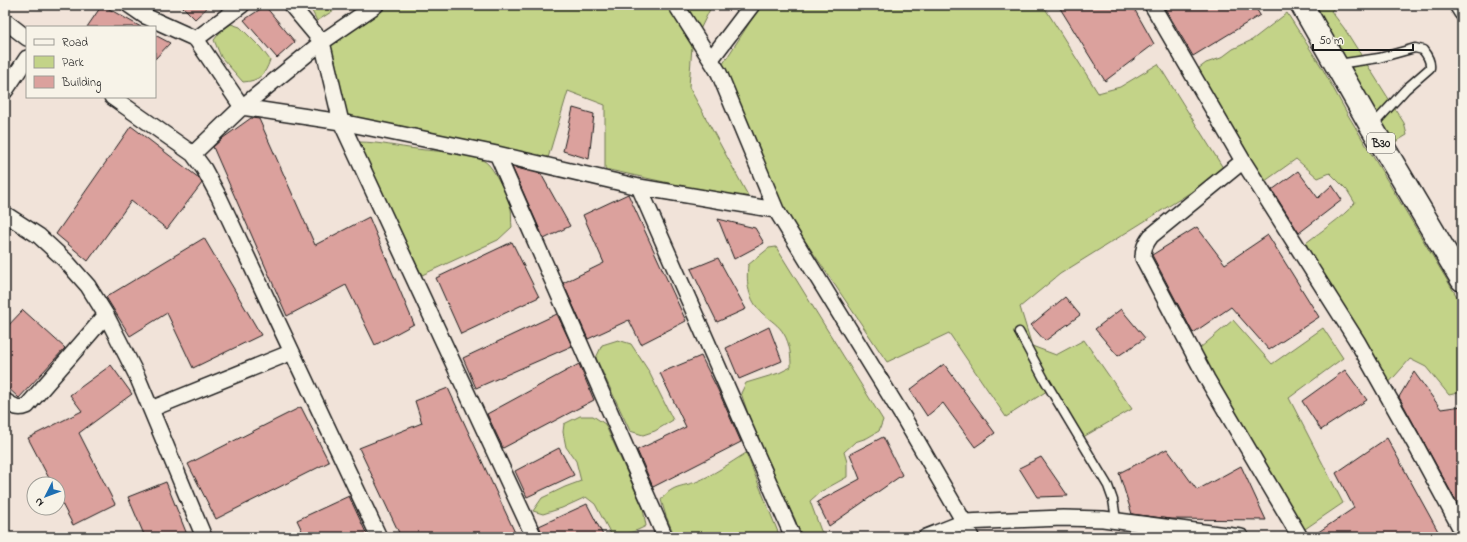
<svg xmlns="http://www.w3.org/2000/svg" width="1467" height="542" viewBox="0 0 1467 542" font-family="'Indie Flower',sans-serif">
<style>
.green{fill:#c3d388;stroke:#707852}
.building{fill:#dba19d;stroke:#1c1c1c}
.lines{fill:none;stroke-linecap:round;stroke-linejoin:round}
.lane-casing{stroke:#1c1c1c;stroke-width:11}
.street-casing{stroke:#1c1c1c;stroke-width:18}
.highway-casing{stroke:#1c1c1c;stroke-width:25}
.lane{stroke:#f7f3e8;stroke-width:8}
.street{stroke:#f7f3e8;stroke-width:15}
.highway{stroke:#f7f3e8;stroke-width:22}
.labels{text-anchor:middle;stroke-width:3.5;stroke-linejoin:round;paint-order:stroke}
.shield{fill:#f7f3e8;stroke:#5e5c59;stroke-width:1}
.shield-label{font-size:12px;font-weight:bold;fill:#1c1c1c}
</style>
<rect width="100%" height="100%" fill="#f1e3d9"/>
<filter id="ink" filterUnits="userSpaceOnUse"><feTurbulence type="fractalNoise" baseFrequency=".025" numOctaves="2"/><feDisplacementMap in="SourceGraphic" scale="8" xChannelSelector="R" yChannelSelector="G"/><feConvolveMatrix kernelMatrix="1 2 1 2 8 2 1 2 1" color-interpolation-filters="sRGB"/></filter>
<g filter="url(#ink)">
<!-- green -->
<path class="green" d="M 309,5 L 342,5 L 317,21 Z
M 382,5 L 712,5 L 692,46 L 689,87 L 751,201 L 605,169 L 605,105 L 568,91 L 548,158 L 348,125 L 323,47 Z
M 761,5 L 1043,5 L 1098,93 L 1120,87 L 1158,64 L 1225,171 L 1060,274 L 1020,307 L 1032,346 L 1056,355 L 1084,340 L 1132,409 L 1078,440 L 1050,389 L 1006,417 L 949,333 L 887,362 L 774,195 L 719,70 Z
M 1305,5 L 1338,5 L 1331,11 L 1344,28 L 1404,123 L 1407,135 L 1397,141 L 1387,142 Z
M 1287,13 L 1321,66 L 1348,115 L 1462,305 L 1462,392 L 1449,395 L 1426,367 L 1410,359 L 1387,385 L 1320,275 L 1306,243 C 1322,230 1341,219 1355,203 L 1347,190 L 1330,173 L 1318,178 L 1296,159 L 1261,184 L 1198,69 L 1206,63 L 1221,58 L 1233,49 L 1252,40 Z
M 231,24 L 240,27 L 261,48 L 270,60 C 265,75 259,81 243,82 L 221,57 L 214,40 L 221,31 Z
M 359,142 C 379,142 398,147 417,149 C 437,152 466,151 484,161 C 494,166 508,198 511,209 C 512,214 511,221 512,227 L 498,240 L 422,275 L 397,229 L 362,154 Z
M 776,247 L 883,420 L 879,431 L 867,438 L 855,442 L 844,452 L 847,462 L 847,477 L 820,492 L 810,501 L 821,531 L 827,535 L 844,535 L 848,537 L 801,537 L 795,519 L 781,492 L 772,468 L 753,428 L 741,393 L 746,383 L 779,373 L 791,367 C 791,356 790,344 784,334 C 779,325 770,320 762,313 C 748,299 746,283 748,265 L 769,248 Z
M 1233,320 L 1272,364 L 1323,328 L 1343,358 L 1289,398 L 1343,503 L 1302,531 L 1193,354 Z
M 618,340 L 631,344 L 648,370 L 673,420 L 655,431 L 643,435 L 630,431 L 596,358 L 602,345 Z
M 580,416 L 593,416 L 605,424 L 643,508 L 646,526 C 635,532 625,535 612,536 L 595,504 L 586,497 L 562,508 L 543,514 L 533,511 L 542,498 L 565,487 L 581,481 L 576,461 L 566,447 L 563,432 L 564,424 Z
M 746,453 L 780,537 L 675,537 L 666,516 L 661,500 C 672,485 681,487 696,482 C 713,475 730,463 746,453 Z"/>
<!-- building -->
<path class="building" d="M 102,5 L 141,27 L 87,27 Z
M 181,5 L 210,5 L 195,19 Z
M 1058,5 L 1132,5 L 1154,44 L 1105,81 Z
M 1163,5 L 1254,5 L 1260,15 L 1193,56 Z
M 265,6 L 295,42 L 277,58 L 244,20 Z
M 155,35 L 170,43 L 155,59 Z
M 573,108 L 594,114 L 589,159 L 563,151 Z
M 251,118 L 259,119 L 315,245 L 369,217 L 414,324 L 375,345 L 346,285 L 287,316 L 213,147 L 223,138 Z
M 131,126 L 199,178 L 202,183 L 167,229 L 131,201 L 88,261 L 56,234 Z
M 512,167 L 541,174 L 570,226 L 544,239 Z
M 1298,171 L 1318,198 L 1332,185 L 1342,200 L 1299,233 L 1272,190 Z
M 628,194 L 686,321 L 641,344 L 629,320 L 588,339 L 563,283 L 604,263 L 583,215 Z
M 718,219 L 755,228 L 764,243 L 734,259 Z
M 1197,227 L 1225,264 L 1268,235 L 1319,317 L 1269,350 L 1231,307 L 1193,333 L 1152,255 Z
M 204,238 L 261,335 L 193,368 L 167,313 L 130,336 L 106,297 Z
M 512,242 L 539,297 L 461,334 L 436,278 Z
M 718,258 L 746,309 L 717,322 L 691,269 Z
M 1065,297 L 1080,315 L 1045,341 L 1031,325 Z
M 1121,309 L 1145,338 L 1118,356 L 1095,329 Z
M 23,310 L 65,348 L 19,398 L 5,385 L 5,329 Z
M 557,314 L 572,346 L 476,388 L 463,358 Z
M 769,327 L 782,361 L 739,379 L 726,348 Z
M 701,356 L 718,390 L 741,442 L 653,487 L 637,450 L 686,427 L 660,373 Z
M 579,364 L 594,400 L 503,448 L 487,414 Z
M 944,364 L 995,433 L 975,447 L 943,403 L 927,416 L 910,390 Z
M 111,365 L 132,394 L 79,433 L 115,504 L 73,525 L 58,496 L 58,484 L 52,484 L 28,438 L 82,411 L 70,395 Z
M 1345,370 L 1367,400 L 1321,430 L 1302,401 Z
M 1414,372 L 1441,409 L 1462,406 L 1462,512 L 1399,397 Z
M 448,388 L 517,537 L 401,537 L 359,448 L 422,423 L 415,401 Z
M 301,407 L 329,462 L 216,519 L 188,464 Z
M 883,437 L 902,475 L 829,526 L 817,502 L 860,479 L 850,454 Z
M 1387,438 L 1439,533 L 1431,537 L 1311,537 L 1354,508 L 1336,473 Z
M 559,448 L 574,475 L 527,497 L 515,471 Z
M 1167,449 L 1197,490 L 1241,466 L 1266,520 L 1170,519 L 1132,514 L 1119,473 Z
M 1041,457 L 1068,496 L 1037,497 L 1019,468 Z
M 166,482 L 188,537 L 145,537 L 128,497 Z
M 349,496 L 368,537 L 305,537 L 297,520 Z
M 587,504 L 604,537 L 544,537 L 539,526 Z"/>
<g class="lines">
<!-- lane casing -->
<g class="lane-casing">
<path id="lane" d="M 1338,64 L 1379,58 L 1415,48 L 1423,50 C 1427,55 1431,61 1430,68 L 1406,89 L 1372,126
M 1019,332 L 1044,379 L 1108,486 L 1113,500 L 1116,519"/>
</g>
<!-- street casing -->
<g class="street-casing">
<path id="street" d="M 129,5 L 145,16 L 196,39 L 242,5
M 291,5 L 322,42 L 341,122 L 534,537
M 676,5 L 719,73 L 776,210 L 905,420 L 964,522 L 1063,518 L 1103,519 L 1241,537
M 1152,5 L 1243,161 L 1357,341 L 1415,444 L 1462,531
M 1457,5 L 1462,13
M 5,21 L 27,38
M 196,39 L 242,107 L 341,122 L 497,154 L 639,187 L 776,210
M 711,59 L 752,5
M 5,91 L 27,58
M 112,97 L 193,154 L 204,169 L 219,197 L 379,537
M 193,154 L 242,107 L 322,42 L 376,5
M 497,154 L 665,537
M 1243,161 L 1151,236 C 1145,244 1143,249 1143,258 L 1207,379 L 1300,537
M 639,187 L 793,537
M 5,214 L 39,236 L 65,260 L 88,286 L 106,315 L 137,376 L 204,537
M 5,401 C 13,406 18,410 27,406 L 106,315
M 151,409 L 292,352
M 926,537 L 964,522 L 971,537"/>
</g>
<!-- highway casing -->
<g class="highway-casing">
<path id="highway" d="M 1302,5 L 1371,126 L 1462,280"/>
</g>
<!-- lane -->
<use href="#lane" class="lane"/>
<!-- street -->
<use href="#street" class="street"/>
<!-- highway -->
<use href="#highway" class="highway"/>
</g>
</g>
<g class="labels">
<!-- shield labels -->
<rect class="shield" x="1367" y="133" width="28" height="20" rx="3"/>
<g class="shield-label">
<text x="1381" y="147">B30</text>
</g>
</g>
<!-- margin -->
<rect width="1467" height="542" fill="none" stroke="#f7f3e8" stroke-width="20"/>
<rect x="10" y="10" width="1447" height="522" fill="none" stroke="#1c1c1c" stroke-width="1.5" filter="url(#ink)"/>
<!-- legend -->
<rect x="26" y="26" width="130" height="72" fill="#f7f3e8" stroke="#9f9d96"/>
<rect x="34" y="39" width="20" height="6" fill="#f7f3e8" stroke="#9f9d96"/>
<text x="62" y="46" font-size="12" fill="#1c1c1c">Road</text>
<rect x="34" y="56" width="20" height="12" fill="#c3d388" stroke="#9f9d96"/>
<text x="62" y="66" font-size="12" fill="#1c1c1c">Park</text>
<rect x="34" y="76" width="20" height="12" fill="#dba19d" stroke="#9f9d96"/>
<text x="62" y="86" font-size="12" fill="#1c1c1c">Building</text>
<!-- north arrow -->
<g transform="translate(46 496) rotate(228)"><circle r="19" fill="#f7f3e8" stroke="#9f9d96"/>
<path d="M0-3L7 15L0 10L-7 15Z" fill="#1f6fb2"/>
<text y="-6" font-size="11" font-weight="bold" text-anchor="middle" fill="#1c1c1c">N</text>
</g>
<!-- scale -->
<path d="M1313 44v6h100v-6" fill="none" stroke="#1c1c1c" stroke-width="2"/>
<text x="1319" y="44" font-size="12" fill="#1c1c1c" stroke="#f7f3e8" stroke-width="3" paint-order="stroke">50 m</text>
</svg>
